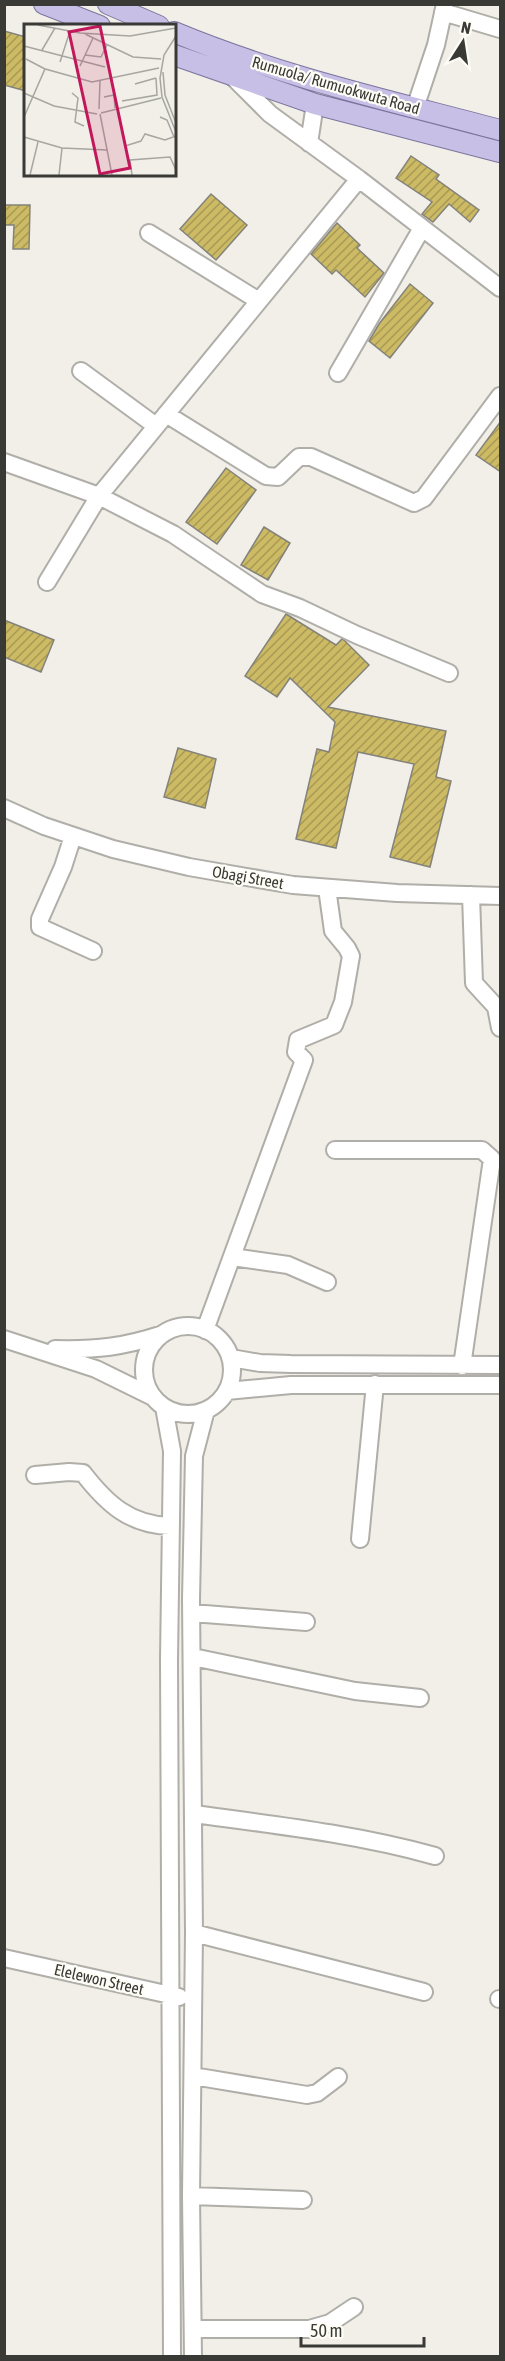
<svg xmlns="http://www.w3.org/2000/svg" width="505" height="2361" viewBox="0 0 505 2361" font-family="'Asap Condensed',sans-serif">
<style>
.building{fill:url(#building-hatch);stroke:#83827b;stroke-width:1.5}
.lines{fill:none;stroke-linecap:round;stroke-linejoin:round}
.minor-casing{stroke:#b0aea8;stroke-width:20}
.major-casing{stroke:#7d759d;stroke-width:22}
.minor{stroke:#fff;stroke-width:16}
.major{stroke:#c7bfe6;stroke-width:20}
.labels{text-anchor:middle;stroke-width:4.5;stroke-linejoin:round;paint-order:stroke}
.street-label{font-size:16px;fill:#393936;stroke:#fefdf5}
.inset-road{fill:none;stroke:#a7a6a1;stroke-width:1.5}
.view{fill:#c2185b;fill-opacity:0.15;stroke:#c2185b;stroke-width:3}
.inset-edge{fill:none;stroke:#393936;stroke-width:3}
</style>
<defs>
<pattern id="building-hatch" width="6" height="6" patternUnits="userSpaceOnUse" patternTransform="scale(1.5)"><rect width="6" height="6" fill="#ccbb64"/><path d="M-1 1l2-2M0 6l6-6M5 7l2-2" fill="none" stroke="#a79953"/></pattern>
</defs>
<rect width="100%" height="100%" fill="#f1efe8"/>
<!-- building -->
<path class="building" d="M 4,31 L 26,37 L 26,91 L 4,85 Z
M 411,156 L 439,175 L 436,179 L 479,210 L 470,222 L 449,204 L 433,222 L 422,214 L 432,202 L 396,178 Z
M 211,194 L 247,225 L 216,260 L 180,229 Z
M 4,205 L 30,205 L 29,249 L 13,249 L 14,225 L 4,225 Z
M 337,223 L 360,245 L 357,248 L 384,273 L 365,297 L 336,270 L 332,274 L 311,254 Z
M 410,284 L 433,303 L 390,358 L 369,341 L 379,324 Z
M 501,421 L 501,472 L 476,455 Z
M 226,468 L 256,490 L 217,544 L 186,522 Z
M 264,527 L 290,543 L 268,580 L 241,565 Z
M 286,614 L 336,645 L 342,639 L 345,641 L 369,665 L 328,707 L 446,731 L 436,777 L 451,781 L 430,867 L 390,857 L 414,764 L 358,752 L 336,848 L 296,839 L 317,749 L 329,752 L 335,722 L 290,678 L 277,697 L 245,676 Z
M 4,620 L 54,640 L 41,672 L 4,657 Z
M 178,748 L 216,759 L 205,808 L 164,797 Z"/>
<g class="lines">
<!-- minor casing -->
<g class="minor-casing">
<path id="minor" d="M 443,12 L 500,29
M 231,75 L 270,114 L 359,179 L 500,288
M 415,108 L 436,45 L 445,4
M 309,143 L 315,104
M 149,233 L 259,301
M 81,371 L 156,426
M 338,373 L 422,228
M 166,414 L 266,476 L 278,477 L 299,457 L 311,457 L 414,503 L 424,498 L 500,396
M 4,462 L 99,496 L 173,534 L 262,594 L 300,608 L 357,635 L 449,673
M 47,582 L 99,496 L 359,179
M 4,808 L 44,826 L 113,849 L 189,867 L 293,885 L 397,893 L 500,896
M 73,836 L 63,867 L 40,919 L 40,927 L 93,951
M 471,895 L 474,983 L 496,1007 L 500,1028
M 335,1150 L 482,1150 L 492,1159 L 462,1366
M 232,1257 L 288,1265 L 327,1282
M144 1370a44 44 0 1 1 88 0a44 44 0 1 1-88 0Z
M 205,1330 L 304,1060 L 296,1052 L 298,1040 L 334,1025 L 343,1002 L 351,956 L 347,948 L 333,931 L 327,888
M 4,1339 L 96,1369 L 153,1397
M 55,1349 C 97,1350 123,1347 163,1334
M 231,1358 L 260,1363 L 291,1364 L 500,1365
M 227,1391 L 291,1385 L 500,1385
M 164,1407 L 172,1451 L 169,1659 L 172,2356
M 35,1475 L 69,1472 L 83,1473 C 107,1504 130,1525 170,1526
M 360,1539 L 375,1384
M 192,1613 L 306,1622
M 193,1657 L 355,1691 L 420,1698
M 194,1814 C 275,1825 356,1834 435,1856
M 194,1933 L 424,1992
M 4,1958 L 179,1997
M 499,1999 L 500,1999
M 193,2076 L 307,2095 L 317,2093 L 338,2077
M 191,2196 L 303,2200
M 193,2329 L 309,2329 L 330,2323 L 354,2307
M 193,2356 L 191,2196 L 194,1933 L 191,1599 L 194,1456 L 206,1410"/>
</g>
<!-- major casing -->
<g class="major-casing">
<path id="major" d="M 44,4 L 100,26
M 108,4 L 159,26
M 174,32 C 279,76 391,101 500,130
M 174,55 L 315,104 L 500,152"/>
</g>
<!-- minor -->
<use href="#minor" class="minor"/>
<!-- major -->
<use href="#major" class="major"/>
</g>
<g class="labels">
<!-- street labels -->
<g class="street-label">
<text transform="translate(336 85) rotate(16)" y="6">Rumuola/ Rumuokwuta Road</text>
<text transform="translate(248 877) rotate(10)" y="6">Obagi Street</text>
<text transform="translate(99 1979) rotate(13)" y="6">Elelewon Street</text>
</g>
</g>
<!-- overview -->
<g transform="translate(24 24)">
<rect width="152" height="152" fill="#f1efe8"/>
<path class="inset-road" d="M 14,1 L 56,9 L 106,12 L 152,4M 61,10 L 109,33 L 137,35M 152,12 L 140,31 L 136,54 L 138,73 L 152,108M 0,22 L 81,43M 18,26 L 31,4M 61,31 L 77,33 L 83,21M 2,35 L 21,45M 36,38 L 46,7M 56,42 L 69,14M 139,48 L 141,71 L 152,99M 111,60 L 132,54M 0,69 L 30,82 L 73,90M 48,69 L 54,74 L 51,98 L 60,102M 80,73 L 90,71 L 91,84M 98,77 L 133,71 L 132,54M 75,85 L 76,57M 77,89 L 137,74M 76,90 L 88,151M 0,93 L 21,45 L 68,58 L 135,44M 136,93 L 143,96 L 150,113M 0,113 L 38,124 L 83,126M 101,122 L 117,117 L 121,110 L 141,116 L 152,112M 6,151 L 14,118M 35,151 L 38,124M 108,151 L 106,136 L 146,133 L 152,146"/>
<path class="view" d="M 76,2 L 106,144 L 76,150 L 45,8 Z"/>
<rect width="152" height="152" class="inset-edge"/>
</g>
<!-- border -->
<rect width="505" height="2361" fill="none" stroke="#393936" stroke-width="12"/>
<!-- north arrow -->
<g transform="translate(463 42) rotate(12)" stroke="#fefdf5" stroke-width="4.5" paint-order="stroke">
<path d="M0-4.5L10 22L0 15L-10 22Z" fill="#393936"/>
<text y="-9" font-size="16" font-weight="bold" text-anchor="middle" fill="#393936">N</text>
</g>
<!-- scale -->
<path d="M301 2337v9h123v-9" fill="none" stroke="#393936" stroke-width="3"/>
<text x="310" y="2337" font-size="18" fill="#393936" stroke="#fefdf5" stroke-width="4.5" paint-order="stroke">50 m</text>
</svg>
